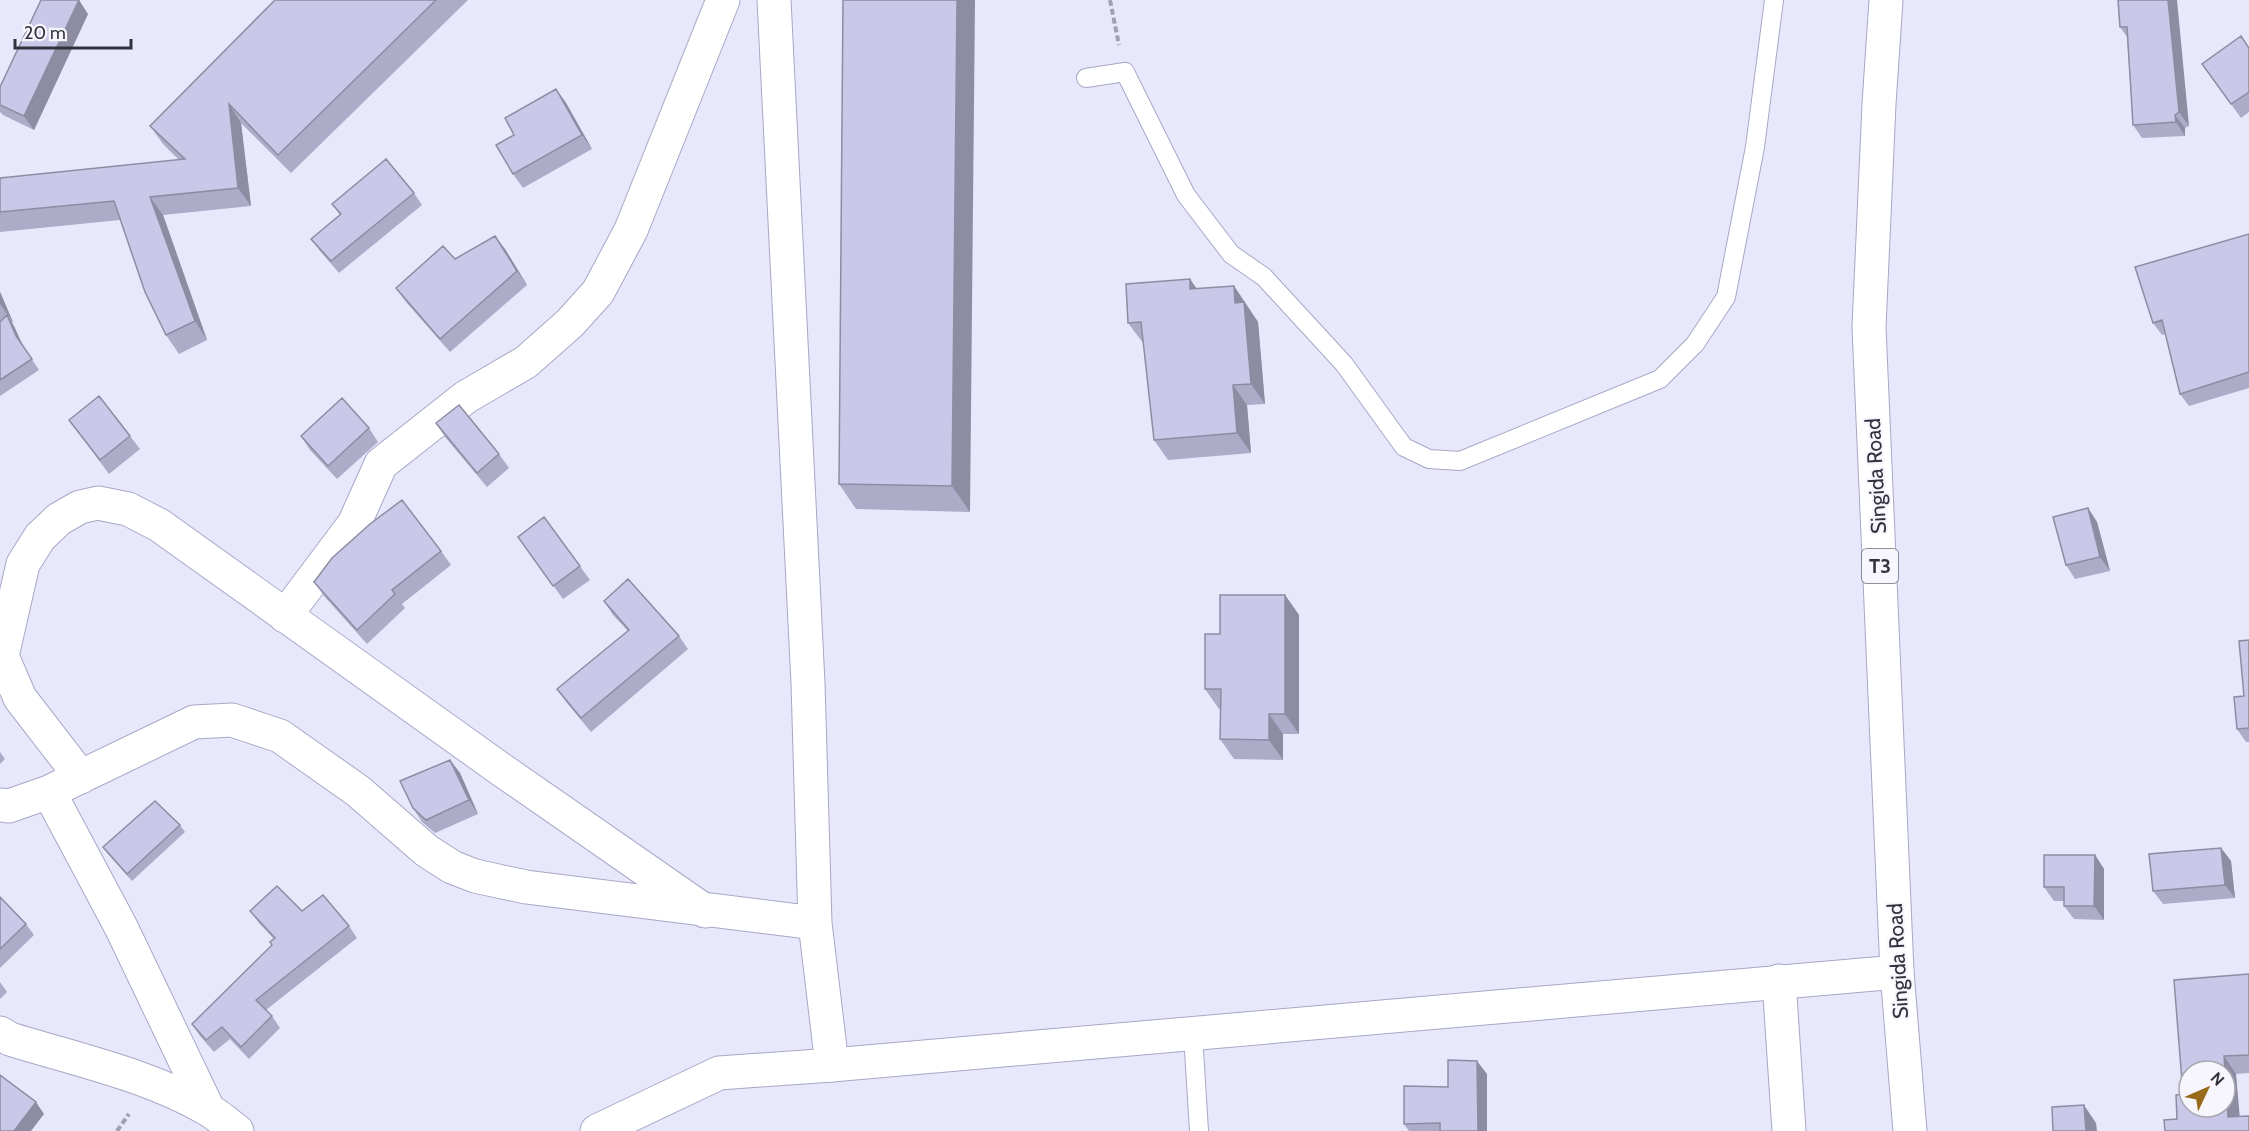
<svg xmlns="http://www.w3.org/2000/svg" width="2249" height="1131" viewBox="0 0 2249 1131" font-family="Cabin,sans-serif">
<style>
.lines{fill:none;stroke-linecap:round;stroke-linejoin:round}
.lane-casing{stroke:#a8a7c7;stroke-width:20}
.street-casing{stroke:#a8a7c7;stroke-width:35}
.secondary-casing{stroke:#a8a7c7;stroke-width:35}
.highway-casing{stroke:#a8a7c7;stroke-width:35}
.path{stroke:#a1a0b2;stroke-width:4;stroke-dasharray:6 3;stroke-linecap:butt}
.lane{stroke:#fff;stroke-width:18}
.street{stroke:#fff;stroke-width:33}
.secondary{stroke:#fff;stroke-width:33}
.highway{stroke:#fff;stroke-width:33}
.wall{fill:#adacc8}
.shaded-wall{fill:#8d8ca2}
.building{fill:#c9c8e8;stroke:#8d8ca2;stroke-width:1.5}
.labels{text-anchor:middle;stroke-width:4.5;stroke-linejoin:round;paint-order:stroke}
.shield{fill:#f7f6fd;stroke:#6d6c77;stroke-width:1.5}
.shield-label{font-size:20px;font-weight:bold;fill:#32313e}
.street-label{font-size:21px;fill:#32313e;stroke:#f7f6fd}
</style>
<rect width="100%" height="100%" fill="#e8e8fc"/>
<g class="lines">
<!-- lane casing -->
<g class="lane-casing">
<path id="lane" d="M 1086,78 L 1125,72 L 1186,195 L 1231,254 L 1264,277 L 1344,364 L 1404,447 L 1429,459 L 1460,461 L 1660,379 L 1695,344 L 1726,297 L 1755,147 L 1774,0
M 1193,1034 L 1199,1131"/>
</g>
<!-- street casing -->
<g class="street-casing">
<path id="street" d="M 774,0 L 808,683 L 815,923 L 832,1065
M 285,616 L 354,524 L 381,464 L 466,397 L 526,362 L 570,323 L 598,292 L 631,230 L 723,0
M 81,777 L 20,698 L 2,656 L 23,564 L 40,537 L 59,519 L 80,507 L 98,503 L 128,509 L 159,525 L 499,768 L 705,911
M 49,792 L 121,927 L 208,1109
M 0,805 L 9,806 L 49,792 L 194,722 L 232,720 L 280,736 L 358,791 L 427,851 L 452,867 L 475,876 L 526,887 L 815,923
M 1779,981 L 1789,1131
M 0,1033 L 10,1039 C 74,1059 149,1075 207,1109 C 218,1115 227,1124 237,1131"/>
</g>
<!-- secondary casing -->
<g class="secondary-casing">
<path id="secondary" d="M 597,1131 L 719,1073 L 832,1065 L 1897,972"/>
</g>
<!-- highway casing -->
<g class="highway-casing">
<path id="highway" d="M 1886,0 L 1879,104 L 1869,327 L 1897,972 L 1910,1131"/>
</g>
<!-- path -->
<path class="path" d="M 1110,0 L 1119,45
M 117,1131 L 129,1114"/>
<!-- lane -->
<use href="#lane" class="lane"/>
<!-- street -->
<use href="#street" class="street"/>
<!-- secondary -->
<use href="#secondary" class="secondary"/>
<!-- highway -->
<use href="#highway" class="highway"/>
</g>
<!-- wall -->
<path class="wall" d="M 275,0 L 468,0 L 291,173 L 241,123 L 251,206 L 163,215 L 207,340 L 179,354 L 166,335 L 120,220 L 0,232 L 0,178 L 179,160 L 163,144 L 150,126 Z
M 843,0 L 970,512 L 856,509 L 839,484 Z
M 2118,0 L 2189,126 L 2185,128 L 2185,136 L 2142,138 L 2133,125 L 2127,37 L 2120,27 Z
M 88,14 L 34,130 L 3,115 L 0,112 L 0,87 Z
M 2249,48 L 2249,112 L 2241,118 L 2202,64 Z
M 556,89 L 566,103 L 592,149 L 523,188 L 513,174 L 514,135 Z
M 414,193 L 422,205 L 339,273 L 320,251 L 311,239 L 340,215 L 332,204 Z
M 2249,234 L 2249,388 L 2189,406 L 2180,394 L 2166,334 L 2162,335 L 2153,323 Z
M 505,249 L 527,285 L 450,352 L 406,302 L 396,288 L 455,259 Z
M 1190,279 L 1196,289 L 1234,286 L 1258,322 L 1265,404 L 1247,405 L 1251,453 L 1168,460 L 1154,440 L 1143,343 L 1128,323 Z
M 0,292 L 13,322 L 12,323 L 23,346 L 39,370 L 0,396 Z
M 69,420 L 130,436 L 140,449 L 109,474 Z
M 436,423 L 499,454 L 509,468 L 487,487 L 445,437 Z
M 369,428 L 378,442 L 337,479 L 310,450 L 301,436 Z
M 2088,508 L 2097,522 L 2110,571 L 2075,579 L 2066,565 Z
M 544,517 L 590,580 L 563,599 L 518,537 Z
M 441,551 L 451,565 L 402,604 L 405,608 L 367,644 L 324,596 L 314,582 Z
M 1285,595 L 1299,615 L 1299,734 L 1283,734 L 1283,760 L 1234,759 L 1220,739 L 1220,709 L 1219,709 L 1205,689 L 1220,634 Z
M 604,601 L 679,636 L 688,649 L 591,732 L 567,703 L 557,689 L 628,631 L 613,615 Z
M 2249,640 L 2249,742 L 2246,742 L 2237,729 L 2244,696 Z
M 0,752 L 5,759 L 0,764 Z
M 450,760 L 460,773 L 478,814 L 435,833 L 422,822 L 413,808 Z
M 180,825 L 185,832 L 132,881 L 108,854 L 103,847 Z
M 2221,848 L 2231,861 L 2235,898 L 2163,904 L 2153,891 Z
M 2095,855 L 2104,869 L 2104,920 L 2074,919 L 2064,906 L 2064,901 L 2054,901 L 2044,887 Z
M 0,897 L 26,924 L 34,935 L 0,968 Z
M 250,911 L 302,911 L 349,926 L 357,938 L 266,1010 L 272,1016 L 280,1028 L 249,1059 L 230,1039 L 214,1052 L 200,1036 L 192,1024 L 272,945 L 274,939 L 259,923 Z
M 2249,974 L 2249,1073 L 2236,1074 L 2239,1116 L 2177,1119 L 2183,1094 Z
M 0,982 L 7,992 L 0,999 Z
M 1487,1074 L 1487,1131 L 1409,1131 L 1404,1124 L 1448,1087 Z"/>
<!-- shaded-wall -->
<path class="shaded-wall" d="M 79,0 L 88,14 L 34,130 L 24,116 Z
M 957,0 L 975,0 L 970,512 L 952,486 Z
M 2168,0 L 2177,0 L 2189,126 L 2179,112 Z
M 556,89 L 566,103 L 592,149 L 582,135 Z
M 229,104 L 241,123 L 251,206 L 238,188 Z
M 2175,115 L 2185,128 L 2185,136 L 2176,122 Z
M 150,197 L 163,215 L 207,340 L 195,321 Z
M 495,236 L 505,249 L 527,285 L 517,271 Z
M 1190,279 L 1204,299 L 1190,289 Z
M 1234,286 L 1258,322 L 1265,404 L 1251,384 L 1235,303 Z
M 0,292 L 13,322 L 0,304 Z
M 7,315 L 14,326 L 23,346 L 39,370 L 16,336 Z
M 1233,385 L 1247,405 L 1251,453 L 1237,433 Z
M 2088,508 L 2097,522 L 2110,571 L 2100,557 Z
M 1285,595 L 1299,615 L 1299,734 L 1285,714 Z
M 1269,714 L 1283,734 L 1283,760 L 1269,740 Z
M 450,760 L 460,773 L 478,814 L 469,800 Z
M 2221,848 L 2231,861 L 2235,898 L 2225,885 Z
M 2095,855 L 2104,869 L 2104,920 L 2094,906 Z
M 2224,1056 L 2236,1074 L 2241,1131 L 2228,1117 Z
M 1477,1061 L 1487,1074 L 1487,1131 L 1478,1131 Z
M 36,1102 L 44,1114 L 31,1131 L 14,1131 Z
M 2084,1105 L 2096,1123 L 2097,1131 L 2086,1131 Z"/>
<!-- building -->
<path class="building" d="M 41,0 L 79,0 L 24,116 L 0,105 L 0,87 Z
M 275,0 L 436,0 L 278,155 L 229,104 L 238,188 L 150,197 L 195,321 L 166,335 L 145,292 L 114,201 L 0,212 L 0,178 L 185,159 L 150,126 Z
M 843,0 L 957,0 L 952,486 L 839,484 Z
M 2118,0 L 2168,0 L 2179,112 L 2175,115 L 2176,122 L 2133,125 L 2127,27 L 2120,27 Z
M 2241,36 L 2249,48 L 2249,92 L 2231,104 L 2202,64 Z
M 556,89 L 582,135 L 513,174 L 496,145 L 514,135 L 505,118 Z
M 386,159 L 414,193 L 331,261 L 311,239 L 341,214 L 332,204 Z
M 2249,234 L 2249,372 L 2180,394 L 2162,320 L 2153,323 L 2135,267 Z
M 495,236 L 517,271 L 440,339 L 396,288 L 443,246 L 455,259 Z
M 1190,279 L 1190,289 L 1234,286 L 1235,303 L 1244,302 L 1251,384 L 1233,385 L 1237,433 L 1154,440 L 1141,322 L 1128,323 L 1126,284 Z
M 7,315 L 16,336 L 32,359 L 0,380 L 0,322 Z
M 99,396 L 130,436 L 100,460 L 69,420 Z
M 342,398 L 369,428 L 328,466 L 301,436 Z
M 459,405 L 499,454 L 477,473 L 436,423 Z
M 402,500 L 441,551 L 392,590 L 395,594 L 357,630 L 314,582 L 332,558 L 370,524 Z
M 2088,508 L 2100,557 L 2066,565 L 2053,517 Z
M 544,517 L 580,566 L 553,586 L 518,537 Z
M 628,579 L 679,636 L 581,718 L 557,689 L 629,630 L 604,601 Z
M 1220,595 L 1285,595 L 1285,714 L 1269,714 L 1269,740 L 1220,739 L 1221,689 L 1205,689 L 1205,634 L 1220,634 Z
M 2249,640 L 2249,728 L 2237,729 L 2234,697 L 2244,696 L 2239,641 Z
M 450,760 L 469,800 L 426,820 L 413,808 L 400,781 Z
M 155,801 L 180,825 L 127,874 L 103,847 Z
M 2221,848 L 2225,885 L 2153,891 L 2149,854 Z
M 2044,855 L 2095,855 L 2094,906 L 2064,906 L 2064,887 L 2044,887 Z
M 277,886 L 302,911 L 323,895 L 349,926 L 256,1000 L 272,1016 L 241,1047 L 222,1027 L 206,1040 L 192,1024 L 272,945 L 270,942 L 275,938 L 250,911 Z
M 0,897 L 26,924 L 0,949 Z
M 2249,974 L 2249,1055 L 2224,1056 L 2225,1071 L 2189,1071 L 2189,1107 L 2225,1107 L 2225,1072 L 2228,1117 L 2249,1116 L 2249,1131 L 2165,1131 L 2164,1120 L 2177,1119 L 2176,1095 L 2183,1094 L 2174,980 Z
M 1448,1060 L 1477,1061 L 1478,1131 L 1440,1131 L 1440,1123 L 1404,1124 L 1404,1086 L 1448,1087 Z
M 0,1075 L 36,1102 L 14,1131 L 0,1131 Z
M 2084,1105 L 2086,1131 L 2053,1131 L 2052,1107 Z"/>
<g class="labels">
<!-- shield labels -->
<rect class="shield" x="1862" y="549" width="36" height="34" rx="4.5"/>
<g class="shield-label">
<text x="1880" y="573">T3</text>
</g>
<!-- street labels -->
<g class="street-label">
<text transform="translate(1876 476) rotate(-93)" y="7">Singida Road</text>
<text transform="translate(1898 961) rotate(-93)" y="7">Singida Road</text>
</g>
</g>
<!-- north arrow -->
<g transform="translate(2207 1089) rotate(46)"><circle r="28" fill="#f7f6fd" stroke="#a8a7b1" stroke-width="1.5"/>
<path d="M0-4.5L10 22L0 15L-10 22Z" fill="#976b19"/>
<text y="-9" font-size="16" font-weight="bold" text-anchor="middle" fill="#32313e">N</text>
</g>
<!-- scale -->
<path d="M15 39v9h116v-9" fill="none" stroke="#32313e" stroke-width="3"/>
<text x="24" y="39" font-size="18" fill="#32313e" stroke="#f7f6fd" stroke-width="4.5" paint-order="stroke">20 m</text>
</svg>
